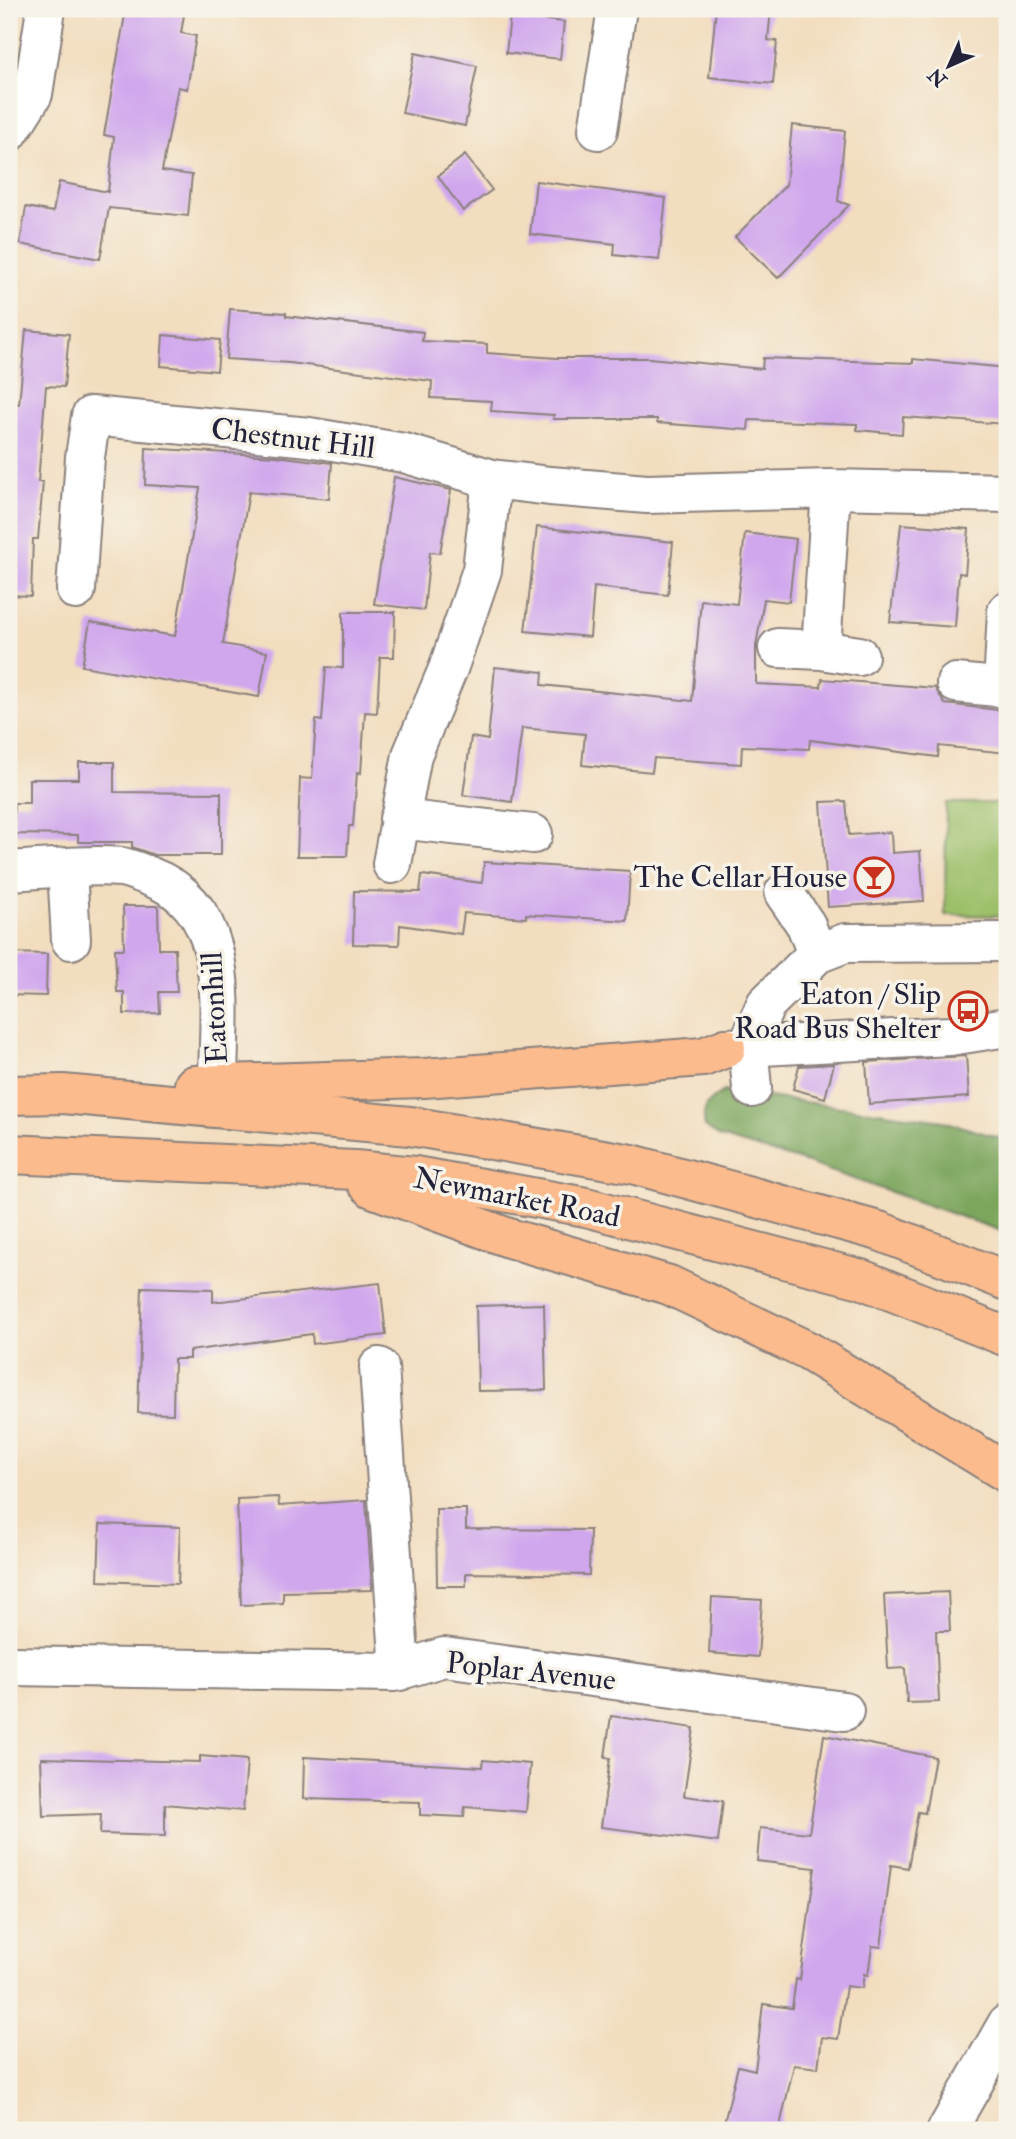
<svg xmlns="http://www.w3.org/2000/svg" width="1016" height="2139" viewBox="0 0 1016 2139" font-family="'IM FELL Double Pica',serif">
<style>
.green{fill:#9cbf69;stroke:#5f7052;stroke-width:2}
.forest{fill:#7da65d;stroke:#50644c;stroke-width:2}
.building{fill:#d0a7ed}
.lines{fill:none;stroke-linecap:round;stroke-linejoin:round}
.minor-casing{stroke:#8a807c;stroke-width:42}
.highway-casing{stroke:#8a807c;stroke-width:42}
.minor{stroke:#fff;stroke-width:38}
.highway{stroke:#fbbb8d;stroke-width:38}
.labels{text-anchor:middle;stroke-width:7;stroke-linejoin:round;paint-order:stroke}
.street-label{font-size:30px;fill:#22223b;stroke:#f7f3e8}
.poi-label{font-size:30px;fill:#22223b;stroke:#f7f3e8;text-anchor:end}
</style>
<rect width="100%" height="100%" fill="#f7f3e8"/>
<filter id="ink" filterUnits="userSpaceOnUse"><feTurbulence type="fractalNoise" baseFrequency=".0143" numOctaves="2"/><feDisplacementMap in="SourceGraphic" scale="14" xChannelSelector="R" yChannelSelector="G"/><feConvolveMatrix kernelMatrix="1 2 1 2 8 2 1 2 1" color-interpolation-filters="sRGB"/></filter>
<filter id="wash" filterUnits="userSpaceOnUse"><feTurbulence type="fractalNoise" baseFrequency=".00686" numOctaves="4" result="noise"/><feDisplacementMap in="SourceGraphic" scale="28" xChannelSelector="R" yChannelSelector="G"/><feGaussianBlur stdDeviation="1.57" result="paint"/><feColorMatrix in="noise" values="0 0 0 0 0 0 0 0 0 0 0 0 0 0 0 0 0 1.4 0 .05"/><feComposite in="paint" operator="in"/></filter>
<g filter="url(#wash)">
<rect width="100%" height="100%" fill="#f2ddbe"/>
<!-- green -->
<path class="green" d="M 946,803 L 1007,803 L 1007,916 L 945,915 Z"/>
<!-- forest -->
<path class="forest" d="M 724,1091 L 943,1121 L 1007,1140 L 1007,1233 L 805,1162 L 720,1137 L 705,1127 C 701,1107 708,1101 724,1091 Z"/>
<g id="blocks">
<!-- building -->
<path class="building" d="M 126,9 L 185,9 L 181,33 L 196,36 L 187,89 L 178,87 L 162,171 L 192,175 L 188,216 L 109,208 L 100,259 L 20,244 L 26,207 L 53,212 L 59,182 L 108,192 L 114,137 L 104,135 Z
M 716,9 L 771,9 L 768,40 L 777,41 L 773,84 L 709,77 Z
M 510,16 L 564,22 L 560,59 L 506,53 Z
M 415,53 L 477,66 L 465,126 L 402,113 Z
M 792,125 L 845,131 L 838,201 L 849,205 L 778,278 L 735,237 L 786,185 Z
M 465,155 L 492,190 L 463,211 L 438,176 Z
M 536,181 L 666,198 L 659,260 L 614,255 L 615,244 L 530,234 Z
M 230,309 L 286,313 L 286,316 L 423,332 L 422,341 L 487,344 L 487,353 L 557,358 L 649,358 L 762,369 L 763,358 L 913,363 L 913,359 L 1007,368 L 1007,424 L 903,417 L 902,434 L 857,430 L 857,424 L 749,420 L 748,430 L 657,423 L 657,419 L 553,419 L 554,415 L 491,411 L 492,401 L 431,398 L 432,381 L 290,363 L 226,359 Z
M 26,330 L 69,334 L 64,387 L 46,386 L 38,482 L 43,482 L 38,539 L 33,539 L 31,596 L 9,595 L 9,403 L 19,404 Z
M 163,335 L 220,340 L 217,371 L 161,366 Z
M 146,448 L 276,456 L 332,463 L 329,499 L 249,492 L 223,644 L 267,652 L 259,697 L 82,666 L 90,622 L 175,636 L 200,488 L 145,485 Z
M 394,477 L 451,490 L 440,553 L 430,552 L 424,610 L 374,604 Z
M 901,524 L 969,529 L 965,574 L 959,573 L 955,627 L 890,622 Z
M 537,527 L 673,542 L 668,595 L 594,587 L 590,637 L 525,631 Z
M 745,533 L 796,539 L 789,602 L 764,599 L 756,646 L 756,684 L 821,687 L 822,679 L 935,688 L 945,704 L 1007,711 L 1007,753 L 939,746 L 938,757 L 810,740 L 809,749 L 742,746 L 741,764 L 654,758 L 652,772 L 582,765 L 585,734 L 522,728 L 512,802 L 463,795 L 471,737 L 488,740 L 495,667 L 543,672 L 542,685 L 692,701 L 701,600 L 737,604 Z
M 343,612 L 395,612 L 394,657 L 380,657 L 377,713 L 365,712 L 361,773 L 357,772 L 353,826 L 349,826 L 347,856 L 297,856 L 300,778 L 312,779 L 316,720 L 322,721 L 326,667 L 343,668 Z
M 79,762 L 114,762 L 114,792 L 221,793 L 221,855 L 154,855 L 132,847 L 132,842 L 78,842 L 78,835 L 14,834 L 14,803 L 29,803 L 29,779 L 79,779 Z
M 846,801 L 849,835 L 891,832 L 892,853 L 920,851 L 924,901 L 828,907 L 821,802 Z
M 484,862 L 630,871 L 627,921 L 526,914 L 526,918 L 464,913 L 461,934 L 400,925 L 399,945 L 353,944 L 354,891 L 420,892 L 422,875 L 482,883 Z
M 123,906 L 158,906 L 159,949 L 175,949 L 177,992 L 159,992 L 160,1013 L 124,1014 L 124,992 L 117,992 L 115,949 L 124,949 Z
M 9,953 L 47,954 L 46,996 L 9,995 Z
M 966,1056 L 969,1097 L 869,1104 L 866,1062 Z
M 834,1064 L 825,1098 L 793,1089 L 799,1066 Z
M 380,1283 L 386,1335 L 313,1344 L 312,1334 L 189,1351 L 189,1359 L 174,1359 L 173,1414 L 138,1413 L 142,1287 L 213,1289 L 213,1302 Z
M 544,1304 L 546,1390 L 478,1391 L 476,1306 Z
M 278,1497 L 279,1506 L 366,1500 L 372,1590 L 283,1592 L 283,1603 L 241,1605 L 237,1499 Z
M 436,1509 L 466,1509 L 466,1529 L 590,1530 L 589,1575 L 466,1573 L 466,1586 L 437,1586 Z
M 100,1524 L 180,1527 L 178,1584 L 98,1581 Z
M 948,1592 L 950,1631 L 936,1631 L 939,1702 L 907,1703 L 905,1668 L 888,1669 L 884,1595 Z
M 712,1597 L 762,1600 L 758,1657 L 709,1653 Z
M 611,1716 L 694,1728 L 684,1796 L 723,1801 L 718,1842 L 601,1827 L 610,1758 L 605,1757 Z
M 824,1735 L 935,1757 L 925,1813 L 918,1812 L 908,1868 L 891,1865 L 881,1947 L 872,1946 L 868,1975 L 864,1974 L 862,1988 L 846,1986 L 838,2039 L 822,2037 L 818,2068 L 794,2065 L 779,2130 L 754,2130 L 724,2123 L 738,2066 L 755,2070 L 763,2004 L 792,2008 L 796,1979 L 800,1980 L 815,1868 L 757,1861 L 760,1828 L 809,1833 Z
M 200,1756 L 247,1760 L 243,1811 L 165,1804 L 165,1836 L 100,1834 L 101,1814 L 43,1816 L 41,1758 L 200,1762 Z
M 304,1757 L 482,1767 L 483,1760 L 530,1764 L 526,1812 L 465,1807 L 464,1817 L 420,1815 L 420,1802 L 303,1799 Z"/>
</g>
</g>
<g filter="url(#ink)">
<use href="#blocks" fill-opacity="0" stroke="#8a807c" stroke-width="2"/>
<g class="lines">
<!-- minor casing -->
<g class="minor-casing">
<path id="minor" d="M 598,130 L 617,9
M 9,132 L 33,94 L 46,9
M 76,590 L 85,457 L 91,416 L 309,437 L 404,453 L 492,479 L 550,486 L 647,494 L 831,489 L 1007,493
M 778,648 L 821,650 L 831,489
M 821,650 L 859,656
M 956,683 L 1007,688
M 1003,687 L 1007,611
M 399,819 L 533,834
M 392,864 L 412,755 L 448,669 L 482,570 L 492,479
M 67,868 L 71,940
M 9,871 C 45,869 84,864 121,867 C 131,868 142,874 151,877 C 236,909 218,1012 218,1084
M 784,893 L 806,925 L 817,954
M 727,1048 L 950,1036 L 1007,1027
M 752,1088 L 748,1045 L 766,1004 L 817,954 L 845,943 L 1007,942
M 379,1367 L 400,1671
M 9,1666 L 394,1672 L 444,1657 L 844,1711
M 947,2130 L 1007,2024"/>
</g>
<!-- highway casing -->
<g class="highway-casing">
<path id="highway" d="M 194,1085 L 424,1078 L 703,1057 L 726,1048
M 9,1095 L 63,1094 L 410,1126 L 632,1164 L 879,1231 L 1007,1281
M 9,1154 L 355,1170 L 415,1176 L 586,1207 L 861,1279 L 1007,1337
M 366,1182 L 372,1188 L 509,1238 L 669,1285 L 808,1351 L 1007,1473"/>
</g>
<!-- minor -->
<use href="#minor" class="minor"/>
<!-- highway -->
<use href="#highway" class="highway"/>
</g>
</g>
<!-- icons -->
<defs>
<g id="bar-ring" transform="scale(2.0125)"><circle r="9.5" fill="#f7f3e8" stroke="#c8321e" stroke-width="1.5"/><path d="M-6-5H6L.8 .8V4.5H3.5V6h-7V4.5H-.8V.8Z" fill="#c8321e"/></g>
<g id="bus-ring" transform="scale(2.0125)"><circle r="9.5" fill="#f7f3e8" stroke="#c8321e" stroke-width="1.5"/><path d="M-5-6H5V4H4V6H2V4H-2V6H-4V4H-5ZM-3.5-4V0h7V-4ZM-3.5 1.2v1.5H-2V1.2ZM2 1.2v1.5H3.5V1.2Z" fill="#c8321e"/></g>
</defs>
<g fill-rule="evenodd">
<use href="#bar-ring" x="874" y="877"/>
<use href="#bus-ring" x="968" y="1011"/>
</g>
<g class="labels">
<!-- street labels -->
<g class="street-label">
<text transform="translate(293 438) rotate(7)" y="10">Chestnut Hill</text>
<text transform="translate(214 1008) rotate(-93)" y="10">Eatonhill</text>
<text transform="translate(517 1197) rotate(11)" y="10">Newmarket Road</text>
<text transform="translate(531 1671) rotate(6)" y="10">Poplar Avenue</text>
</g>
<!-- poi labels -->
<g class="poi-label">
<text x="847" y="887">The Cellar House</text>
<text x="941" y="1004">Eaton / Slip<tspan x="941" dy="34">Road Bus Shelter</tspan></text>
</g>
</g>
<!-- margin -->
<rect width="1016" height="2139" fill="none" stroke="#f7f3e8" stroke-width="35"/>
<!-- north arrow -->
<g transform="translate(949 66) rotate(225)" stroke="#f7f3e8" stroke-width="5" paint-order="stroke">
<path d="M0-5L12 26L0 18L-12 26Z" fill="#22223b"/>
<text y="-10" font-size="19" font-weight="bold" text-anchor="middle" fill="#22223b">N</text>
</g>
</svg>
